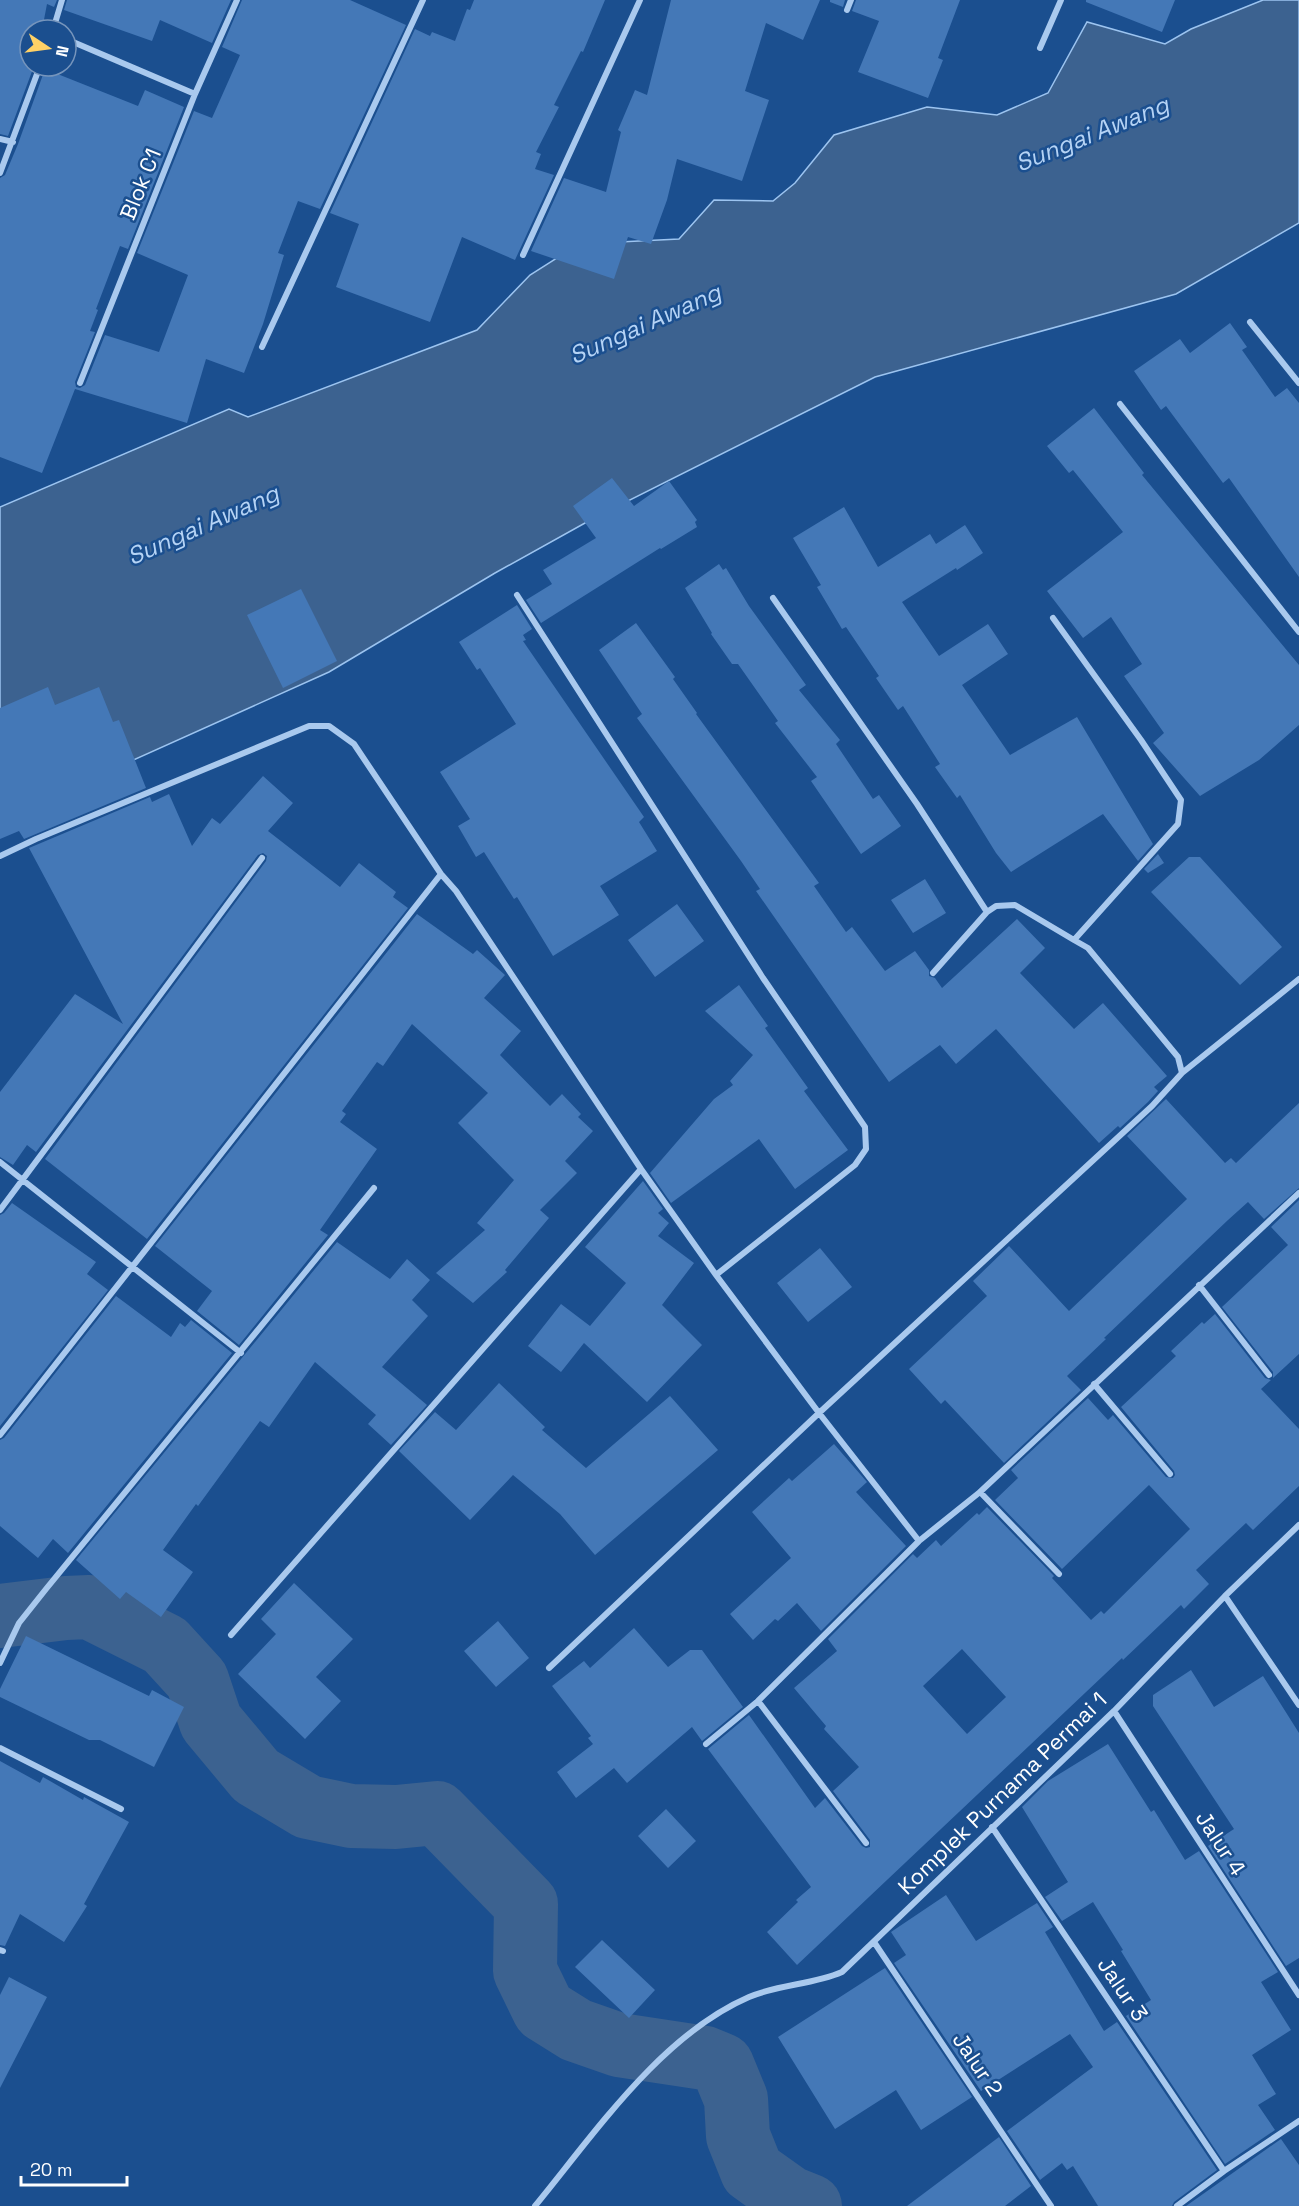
<svg xmlns="http://www.w3.org/2000/svg" width="1299" height="2206" viewBox="0 0 1299 2206" font-family="'Space Grotesk',sans-serif">
<style>
.water{fill:#3c6290;stroke:#9cc4f0;stroke-width:1.5}
.lines{fill:none;stroke-linecap:round;stroke-linejoin:round}
.river{stroke:#3c6290;stroke-width:64}
.building{fill:#4478b7;fill-rule:evenodd}
.minor{stroke:#a9c9ee;stroke-width:6}
.labels{text-anchor:middle;stroke-width:5;stroke-linejoin:round;paint-order:stroke}
.street-label{font-size:22px;fill:#fff;stroke:#1b4f8f}
.water-label{font-size:24px;font-style:italic;fill:#b5d3f5;stroke:#1b4f8f}
</style>
<rect width="100%" height="100%" fill="#1b4f8f"/>
<!-- water -->
<path class="water" d="M 1263,0 L 1299,0 L 1299,223 L 1176,294 L 875,377 L 594,518 L 495,573 L 329,672 L 0,820 L 0,507 L 229,409 L 248,417 L 477,330 L 530,275 L 579,244 L 679,239 L 714,200 L 773,201 L 795,183 L 834,135 L 927,107 L 997,115 L 1048,93 L 1087,22 L 1165,44 L 1191,29 Z"/>
<g class="lines">
<!-- river -->
<path class="river" d="M 0,1616 L 66,1608 L 89,1607 L 165,1645 L 197,1680 L 211,1722 L 256,1776 L 308,1807 L 351,1816 L 396,1817 L 437,1813 L 526,1904 L 525,1971 L 544,2010 L 576,2030 L 619,2045 L 705,2058 L 722,2065 L 736,2099 L 738,2136 L 752,2171 L 790,2198 L 810,2206"/>
</g>
<!-- building -->
<path class="building" d="M 0,0 L 57,0 L 54,7 L 47,4 L 42,30 L 30,30 L 30,66 L 34,66 L 8,136 L 0,134 Z
M 67,0 L 231,0 L 212,43 L 160,20 L 152,41 L 64,10 Z
M 242,0 L 350,0 L 406,25 L 320,209 L 298,201 L 278,253 L 284,255 L 263,324 L 244,373 L 206,359 L 187,423 L 75,389 L 42,473 L 0,457 L 0,178 L 5,175 L 18,144 L 45,69 L 138,106 L 145,90 L 184,107 L 128,249 L 120,246 L 96,309 L 98,310 L 90,331 L 95,332 L 75,382 L 76,387 L 80,388 L 85,385 L 105,335 L 159,352 L 188,275 L 137,253 L 194,111 L 212,118 L 240,55 L 222,47 Z
M 474,0 L 605,0 L 583,52 L 581,51 L 554,105 L 559,107 L 536,152 L 541,154 L 535,169 L 554,175 L 515,260 L 462,237 L 430,322 L 336,287 L 359,224 L 330,213 L 415,29 L 430,36 L 432,32 L 455,41 L 467,9 L 470,10 Z
M 671,0 L 820,0 L 803,40 L 766,23 L 745,91 L 769,100 L 742,181 L 677,159 L 667,200 L 651,244 L 628,237 L 614,279 L 531,251 L 564,178 L 606,192 L 621,132 L 618,130 L 635,90 L 647,95 Z
M 830,0 L 845,0 L 843,7 L 830,2 Z
M 856,0 L 960,0 L 938,58 L 943,60 L 928,98 L 858,72 L 879,21 L 852,11 Z
M 1086,0 L 1175,0 L 1162,32 L 1086,2 Z
M 1230,323 L 1247,347 L 1242,350 L 1275,397 L 1287,388 L 1299,403 L 1299,577 L 1229,478 L 1223,483 L 1166,406 L 1161,410 L 1134,371 L 1180,339 L 1190,353 Z
M 1094,408 L 1144,473 L 1142,475 L 1299,665 L 1299,725 L 1259,760 L 1200,796 L 1153,743 L 1164,733 L 1124,676 L 1142,664 L 1111,617 L 1083,638 L 1047,591 L 1123,532 L 1073,470 L 1069,473 L 1047,446 Z
M 612,478 L 634,506 L 669,481 L 697,520 L 695,522 L 697,527 L 661,549 L 660,548 L 541,623 L 526,600 L 552,584 L 543,570 L 596,538 L 573,506 Z
M 844,507 L 878,567 L 930,534 L 936,544 L 965,525 L 983,553 L 957,570 L 956,568 L 902,602 L 939,656 L 988,624 L 1008,654 L 962,685 L 1010,755 L 1077,717 L 1153,844 L 1138,861 L 1103,814 L 1011,872 L 996,853 L 960,795 L 957,798 L 935,767 L 940,764 L 903,706 L 898,710 L 876,678 L 879,676 L 846,627 L 842,629 L 817,587 L 821,585 L 793,538 Z
M 719,564 L 723,570 L 726,568 L 749,606 L 806,685 L 799,690 L 840,740 L 836,744 L 873,799 L 879,795 L 901,826 L 861,854 L 811,781 L 817,777 L 775,723 L 778,721 L 738,664 L 732,664 L 711,634 L 712,633 L 685,588 Z
M 301,589 L 337,661 L 283,688 L 247,615 Z
M 517,605 L 532,629 L 523,635 L 526,640 L 523,641 L 644,817 L 639,822 L 657,851 L 600,886 L 619,915 L 553,956 L 517,897 L 514,899 L 484,852 L 476,857 L 458,826 L 470,819 L 440,772 L 516,724 L 480,668 L 477,670 L 459,642 Z
M 636,623 L 675,677 L 673,679 L 697,713 L 696,714 L 819,883 L 814,886 L 846,932 L 852,927 L 885,971 L 915,951 L 929,970 L 929,976 L 935,978 L 942,988 L 1017,919 L 1045,948 L 1020,973 L 1074,1029 L 1103,1003 L 1167,1076 L 1154,1087 L 1158,1091 L 1148,1102 L 1120,1128 L 1118,1126 L 1099,1143 L 996,1029 L 956,1064 L 940,1045 L 889,1082 L 756,891 L 760,889 L 741,861 L 637,718 L 642,714 L 599,650 Z
M 48,687 L 55,705 L 99,687 L 113,722 L 119,720 L 146,788 L 24,839 L 19,831 L 0,839 L 0,708 Z
M 263,776 L 293,803 L 268,831 L 340,887 L 359,863 L 396,892 L 393,897 L 408,908 L 147,1239 L 45,1159 L 266,861 L 267,856 L 263,853 L 258,855 L 36,1152 L 27,1145 L 13,1165 L 0,1157 L 0,1092 L 75,994 L 123,1024 L 29,848 L 150,797 L 152,802 L 169,794 L 192,846 L 212,818 L 220,824 Z
M 1158,854 L 1164,863 L 1148,873 L 1144,869 Z
M 1189,857 L 1200,857 L 1282,947 L 1240,985 L 1151,892 Z
M 925,879 L 946,913 L 913,933 L 891,900 Z
M 677,904 L 704,941 L 655,977 L 628,940 Z
M 417,914 L 473,954 L 477,950 L 505,975 L 484,998 L 521,1031 L 500,1055 L 550,1106 L 562,1094 L 581,1114 L 578,1117 L 593,1131 L 565,1161 L 577,1173 L 540,1210 L 549,1218 L 505,1270 L 507,1272 L 473,1303 L 436,1273 L 485,1230 L 477,1223 L 514,1180 L 458,1123 L 488,1093 L 412,1024 L 383,1066 L 377,1062 L 342,1111 L 346,1114 L 340,1122 L 377,1149 L 320,1230 L 328,1235 L 239,1345 L 197,1311 L 212,1291 L 155,1246 Z
M 739,985 L 768,1026 L 765,1028 L 808,1088 L 804,1091 L 848,1150 L 795,1189 L 759,1139 L 671,1203 L 650,1173 L 714,1099 L 733,1085 L 730,1081 L 753,1055 L 705,1011 Z
M 1166,1099 L 1225,1163 L 1231,1158 L 1236,1163 L 1299,1103 L 1299,1188 L 1264,1219 L 1248,1202 L 1228,1220 L 1104,1338 L 1106,1339 L 1067,1376 L 1081,1390 L 1004,1463 L 945,1400 L 941,1404 L 909,1369 L 987,1296 L 973,1281 L 1009,1246 L 1069,1311 L 1187,1199 L 1127,1136 Z
M 643,1181 L 663,1209 L 658,1213 L 669,1223 L 658,1236 L 694,1263 L 662,1305 L 702,1345 L 647,1402 L 584,1343 L 561,1372 L 528,1346 L 561,1304 L 590,1326 L 626,1283 L 585,1247 Z
M 1299,1200 L 1299,1354 L 1273,1378 L 1273,1372 L 1222,1307 L 1288,1245 L 1271,1227 Z
M 12,1203 L 96,1262 L 87,1274 L 108,1290 L 0,1426 L 0,1215 L 4,1213 Z
M 337,1242 L 390,1279 L 407,1259 L 430,1280 L 412,1300 L 428,1316 L 382,1367 L 427,1405 L 391,1445 L 368,1424 L 376,1415 L 315,1362 L 269,1427 L 260,1421 L 198,1506 L 196,1504 L 163,1550 L 193,1572 L 161,1617 L 126,1592 L 120,1599 L 76,1560 Z
M 820,1248 L 852,1287 L 808,1322 L 777,1283 Z
M 116,1296 L 171,1337 L 180,1323 L 185,1327 L 191,1320 L 232,1353 L 68,1553 L 53,1539 L 38,1558 L 0,1526 L 0,1440 L 4,1438 Z
M 1215,1314 L 1265,1378 L 1271,1380 L 1261,1389 L 1299,1429 L 1299,1486 L 1253,1530 L 1246,1523 L 1196,1570 L 1209,1584 L 1184,1609 L 1181,1605 L 1123,1660 L 1122,1658 L 797,1965 L 767,1932 L 798,1902 L 796,1900 L 811,1887 L 708,1749 L 749,1715 L 815,1808 L 825,1798 L 862,1846 L 866,1848 L 870,1847 L 870,1840 L 833,1791 L 859,1767 L 824,1729 L 826,1726 L 794,1688 L 837,1651 L 828,1639 L 913,1554 L 917,1558 L 936,1540 L 941,1546 L 977,1513 L 979,1515 L 987,1507 L 1054,1576 L 1052,1578 L 1091,1620 L 1101,1611 L 1104,1614 L 1190,1529 L 1149,1485 L 1062,1569 L 995,1500 L 1018,1478 L 1011,1470 L 1088,1398 L 1108,1420 L 1113,1415 L 1166,1477 L 1173,1478 L 1175,1475 L 1174,1471 L 1121,1407 L 1176,1356 L 1171,1351 L 1202,1322 L 1204,1324 ZM 962,1649 L 1006,1697 L 967,1734 L 923,1686 Z
M 499,1383 L 545,1427 L 542,1430 L 586,1468 L 670,1396 L 718,1450 L 595,1555 L 560,1514 L 513,1475 L 470,1520 L 399,1451 L 435,1412 L 456,1430 Z
M 834,1444 L 867,1482 L 856,1492 L 906,1546 L 821,1631 L 797,1603 L 778,1621 L 775,1619 L 753,1640 L 730,1614 L 791,1558 L 752,1512 L 789,1478 L 792,1481 Z
M 294,1583 L 353,1639 L 316,1677 L 341,1701 L 305,1739 L 238,1674 L 276,1634 L 261,1619 Z
M 498,1621 L 529,1658 L 496,1687 L 464,1651 Z
M 634,1628 L 668,1667 L 690,1650 L 702,1650 L 743,1707 L 702,1741 L 692,1727 L 627,1783 L 614,1768 L 576,1798 L 557,1772 L 593,1744 L 588,1738 L 591,1736 L 552,1686 L 584,1661 L 590,1668 Z
M 26,1636 L 149,1696 L 152,1690 L 184,1707 L 154,1767 L 100,1740 L 89,1740 L 0,1697 L 0,1689 Z
M 1191,1670 L 1214,1707 L 1263,1676 L 1299,1733 L 1299,1958 L 1286,1966 L 1208,1846 L 1234,1829 L 1153,1706 L 1153,1695 Z
M 1108,1744 L 1151,1812 L 1154,1810 L 1185,1860 L 1199,1851 L 1278,1972 L 1261,1982 L 1291,2030 L 1252,2055 L 1276,2094 L 1258,2105 L 1275,2130 L 1225,2164 L 1126,2016 L 1151,2000 L 1121,1951 L 1123,1950 L 1093,1902 L 1062,1921 L 1045,1897 L 1068,1882 L 1022,1807 L 1048,1781 Z
M 0,1761 L 40,1783 L 43,1777 L 83,1800 L 84,1797 L 129,1822 L 84,1904 L 87,1906 L 64,1942 L 20,1914 L 5,1946 L 0,1945 Z
M 666,1809 L 696,1841 L 668,1868 L 638,1836 Z
M 946,1895 L 976,1941 L 1037,1903 L 1053,1927 L 1045,1932 L 1104,2031 L 1117,2022 L 1217,2170 L 1174,2202 L 1172,2206 L 1098,2206 L 1073,2166 L 1067,2170 L 1062,2163 L 1040,2180 L 1007,2131 L 1093,2067 L 1070,2034 L 981,2091 L 894,1963 L 906,1955 L 891,1932 Z
M 602,1940 L 655,1990 L 629,2018 L 575,1967 Z
M 885,1968 L 972,2097 L 921,2130 L 896,2090 L 835,2129 L 778,2037 Z
M 9,1977 L 47,1997 L 0,2088 L 0,1995 Z
M 999,2137 L 1031,2186 L 1005,2206 L 907,2206 Z
M 1281,2139 L 1299,2165 L 1299,2206 L 1186,2206 Z"/>
<g class="lines">
<!-- minor -->
<path class="minor" d="M 847,10 L 851,0
M 53,30 L 62,0
M 66,39 L 195,94
M 1040,48 L 1061,0
M 0,139 L 13,142
M 0,173 L 40,66
M 523,255 L 640,0
M 1250,322 L 1299,383
M 262,347 L 423,0
M 80,383 L 195,94 L 237,0
M 1120,404 L 1299,632
M 517,595 L 763,978 L 865,1127 L 866,1149 L 855,1165 L 716,1275 L 819,1413 L 919,1541
M 773,598 L 917,804 L 987,912 L 996,906 L 1015,905 L 1074,940
M 0,856 L 36,839 L 309,726 L 329,726 L 354,744 L 441,874 L 456,891 L 641,1169 L 716,1275
M 933,973 L 987,912
M 1182,1073 L 1299,979
M 0,1162 L 241,1353
M 0,1210 L 262,858
M 1199,1285 L 1269,1375
M 1094,1384 L 1170,1474
M 0,1435 L 441,874
M 980,1492 L 1059,1574
M 1225,1596 L 1299,1705
M 231,1635 L 641,1169
M 0,1663 L 19,1623 L 46,1589 L 374,1188
M 549,1668 L 819,1413 L 1152,1106 L 1182,1073 L 1178,1057 L 1088,948 L 1074,940 L 1178,824 L 1181,800 L 1141,740 L 1053,618
M 758,1701 L 866,1843
M 1114,1711 L 1299,1995
M 706,1744 L 758,1701 L 919,1541 L 980,1492 L 1299,1193
M 0,1748 L 121,1809
M 992,1827 L 1224,2171
M 874,1942 L 1051,2206
M 0,1950 L 3,1951
M 535,2206 C 595,2133 661,2035 749,1997 C 779,1984 812,1985 842,1972 L 1114,1711 L 1225,1596 L 1299,1525
M 1177,2206 L 1224,2171 L 1299,2121"/>
</g>
<g class="labels">
<!-- street labels -->
<g class="street-label">
<text transform="translate(140 184) rotate(-68)" y="8">Blok C1</text>
<text transform="translate(1002 1793) rotate(-44)" y="8">Komplek Purnama Permai 1</text>
<text transform="translate(1221 1843) rotate(57)" y="8">Jalur 4</text>
<text transform="translate(1123 1989) rotate(56)" y="8">Jalur 3</text>
<text transform="translate(978 2064) rotate(56)" y="8">Jalur 2</text>
</g>
<!-- water labels -->
<g class="water-label">
<text transform="translate(1092 134) rotate(-22)" y="8">Sungai Awang</text>
<text transform="translate(645 324) rotate(-24)" y="8">Sungai Awang</text>
<text transform="translate(203 525) rotate(-24)" y="8">Sungai Awang</text>
</g>
</g>
<!-- north arrow -->
<g transform="translate(48 48) rotate(103)"><circle r="28" fill="#1b4f8f" stroke="#7695bc" stroke-width="1.5"/>
<path d="M0-4.5L10 22L0 15L-10 22Z" fill="#ffd166"/>
<text y="-9" font-size="16" font-weight="bold" text-anchor="middle" fill="#ffffff">N</text>
</g>
<!-- scale -->
<path d="M21 2176v9h106v-9" fill="none" stroke="#ffffff" stroke-width="3"/>
<text x="30" y="2176" font-size="18" fill="#ffffff" stroke="#1b4f8f" stroke-width="4.5" paint-order="stroke">20 m</text>
</svg>
